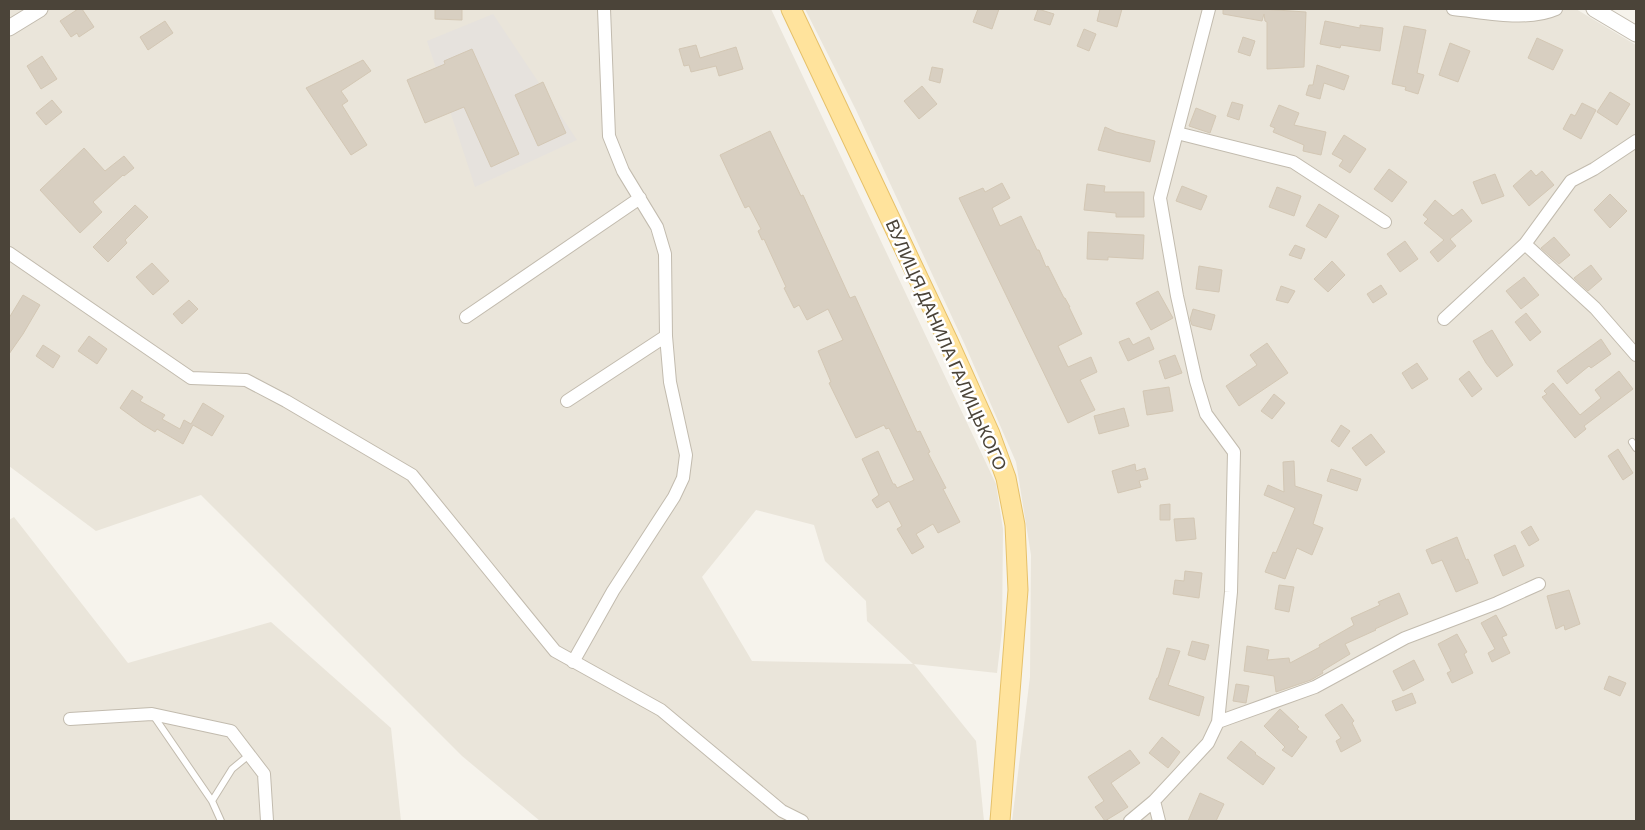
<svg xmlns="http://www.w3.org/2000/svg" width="1645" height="830" viewBox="0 0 1645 830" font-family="Barlow,sans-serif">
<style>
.residential{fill:#eae5da;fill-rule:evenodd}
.industrial{fill:#e6e2dd}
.building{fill:#d8cfc1;stroke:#d3c7b4}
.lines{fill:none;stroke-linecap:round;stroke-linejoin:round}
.service-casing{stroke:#c2bbae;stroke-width:8}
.minor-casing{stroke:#c2bbae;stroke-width:14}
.tertiary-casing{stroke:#c2bbae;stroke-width:17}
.primary-casing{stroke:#e6c16a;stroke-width:21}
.service{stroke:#fff;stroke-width:6}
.minor{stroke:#fff;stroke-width:12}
.tertiary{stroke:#fff;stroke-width:15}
.primary{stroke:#ffe39c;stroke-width:19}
.labels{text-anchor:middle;stroke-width:5;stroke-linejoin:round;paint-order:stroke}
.street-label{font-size:18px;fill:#4b4439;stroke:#fff}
</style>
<rect width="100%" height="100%" fill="#f6f3ec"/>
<!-- residential -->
<path class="residential" d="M 9,9 L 771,9 L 996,484 L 1003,529 L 1002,631 L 997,673 L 914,664 L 976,741 L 984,821 L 540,821 L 462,756 L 201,495 L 96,531 L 9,466 ZM 628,173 L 667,251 L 667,273 ZM 756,510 L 814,525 L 825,561 L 866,601 L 867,621 L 913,664 L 752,661 L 702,577 Z
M 805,9 L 1576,9 L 1636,45 L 1636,821 L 1012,821 L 1030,677 L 1031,555 L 1016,462 L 965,345 L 856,110 Z
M 14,517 L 128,663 L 271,622 L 391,728 L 401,821 L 9,821 L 9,520 Z"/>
<!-- industrial -->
<path class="industrial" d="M 493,14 L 577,140 L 475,187 L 427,41 Z"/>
<!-- building -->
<path class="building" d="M 78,9 L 82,9 L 94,27 L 79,37 L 77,33 L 71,37 L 60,21 Z
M 435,9 L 462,9 L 462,20 L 435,19 Z
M 978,9 L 999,9 L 992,29 L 973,22 Z
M 1038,9 L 1054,14 L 1050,25 L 1034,20 Z
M 1100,9 L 1122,9 L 1117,27 L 1097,21 Z
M 1223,9 L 1261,9 L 1306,12 L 1304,67 L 1267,69 L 1267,22 L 1265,21 L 1264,14 L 1262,21 L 1223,14 Z
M 165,21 L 173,33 L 148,50 L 140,37 Z
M 1325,21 L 1360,28 L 1360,25 L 1383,28 L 1380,51 L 1341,45 L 1340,48 L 1320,44 Z
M 1404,26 L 1426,30 L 1417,73 L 1424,75 L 1418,94 L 1405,90 L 1406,87 L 1392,84 Z
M 1084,29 L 1096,34 L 1089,51 L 1077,46 Z
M 1243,37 L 1255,41 L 1250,56 L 1238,52 Z
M 1537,38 L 1563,50 L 1553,70 L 1528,58 Z
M 1450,43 L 1470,51 L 1458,82 L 1439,75 Z
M 696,45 L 700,58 L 736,47 L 743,69 L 719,76 L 716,66 L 691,72 L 689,65 L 684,66 L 679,49 Z
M 472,49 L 519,154 L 491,167 L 464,107 L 425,123 L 407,80 L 445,64 L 444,61 Z
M 42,56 L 57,79 L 41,89 L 27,66 Z
M 363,60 L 371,71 L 341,91 L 348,101 L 342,105 L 367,145 L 351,155 L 306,88 Z
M 1317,65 L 1349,76 L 1344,90 L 1324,83 L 1320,99 L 1306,95 L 1309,85 L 1313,85 Z
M 932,67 L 943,69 L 940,83 L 929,80 Z
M 543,82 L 566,133 L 538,146 L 515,95 Z
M 922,86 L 937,104 L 919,119 L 904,101 Z
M 1610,92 L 1630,104 L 1617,125 L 1597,112 Z
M 52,100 L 62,112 L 46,125 L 36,113 Z
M 1232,102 L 1243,105 L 1239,120 L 1227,116 Z
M 1582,103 L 1596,110 L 1581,139 L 1563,129 L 1571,114 L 1575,116 Z
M 1279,105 L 1299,113 L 1294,125 L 1326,132 L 1321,155 L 1303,151 L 1304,145 L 1273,132 L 1275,128 L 1270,126 Z
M 1196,108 L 1216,116 L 1210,133 L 1189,126 Z
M 1105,127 L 1116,132 L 1155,141 L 1150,162 L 1098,150 Z
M 770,131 L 801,196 L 803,195 L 850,298 L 855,296 L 917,432 L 920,431 L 930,452 L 928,453 L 946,488 L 943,489 L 960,522 L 938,533 L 933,524 L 916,534 L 924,547 L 912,554 L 897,529 L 902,526 L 889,501 L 877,508 L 872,500 L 879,495 L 862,459 L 878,451 L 893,484 L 895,484 L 897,488 L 914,480 L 889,428 L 886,429 L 884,425 L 856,438 L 829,383 L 831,382 L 818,351 L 843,340 L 828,309 L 807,320 L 799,305 L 794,308 L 784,288 L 786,287 L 764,239 L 762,240 L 758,231 L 761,229 L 749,206 L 745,208 L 720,155 Z
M 1344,135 L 1366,149 L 1350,173 L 1339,166 L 1343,160 L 1332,154 Z
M 84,148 L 105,171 L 124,156 L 134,168 L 124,176 L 123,175 L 93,202 L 102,212 L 80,233 L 40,190 Z
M 1389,169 L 1407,182 L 1392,202 L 1374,189 Z
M 1531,170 L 1536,176 L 1542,171 L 1554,185 L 1529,206 L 1513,186 Z
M 1495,174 L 1504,196 L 1482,204 L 1473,182 Z
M 1002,183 L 1010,198 L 992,208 L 1000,226 L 1021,216 L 1037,250 L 1039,250 L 1046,267 L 1048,266 L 1064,298 L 1065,298 L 1070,307 L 1069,307 L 1082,334 L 1058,346 L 1068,367 L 1091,357 L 1097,372 L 1080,380 L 1095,410 L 1068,423 L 959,198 L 983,188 L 985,192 Z
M 1087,184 L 1105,186 L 1104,192 L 1144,192 L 1144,217 L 1116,217 L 1116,213 L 1084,210 Z
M 1182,186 L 1207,196 L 1201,210 L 1176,201 Z
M 1277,187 L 1301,196 L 1294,216 L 1269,207 Z
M 1610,194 L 1627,211 L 1610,228 L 1594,210 Z
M 1435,200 L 1453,216 L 1462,209 L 1472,221 L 1450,239 L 1456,246 L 1438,262 L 1430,252 L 1444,240 L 1424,223 L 1428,219 L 1423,215 Z
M 1319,204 L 1339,216 L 1326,238 L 1306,226 Z
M 135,205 L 148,217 L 125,240 L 127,243 L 108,262 L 93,247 Z
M 1088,232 L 1144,235 L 1143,259 L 1108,257 L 1108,260 L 1087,259 Z
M 1554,237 L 1570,255 L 1559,264 L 1541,248 Z
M 1405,241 L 1418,259 L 1400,272 L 1387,254 Z
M 1295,245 L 1305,249 L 1301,259 L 1289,255 Z
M 1332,261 L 1345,275 L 1328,292 L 1314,279 Z
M 152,263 L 169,281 L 153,295 L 136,277 Z
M 1591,265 L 1602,279 L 1588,291 L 1574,278 Z
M 1199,266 L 1222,270 L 1219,292 L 1196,289 Z
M 1524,277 L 1539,295 L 1521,309 L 1506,291 Z
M 1381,285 L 1387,294 L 1373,303 L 1367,294 Z
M 1281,286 L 1295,291 L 1288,303 L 1276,300 Z
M 1158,291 L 1173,318 L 1151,330 L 1136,303 Z
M 23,295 L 40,305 L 23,334 L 9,354 L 9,318 Z
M 189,300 L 198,309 L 182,324 L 173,314 Z
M 1193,309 L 1215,315 L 1211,330 L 1192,325 L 1190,319 Z
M 1526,313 L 1541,332 L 1530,341 L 1515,322 Z
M 1492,330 L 1513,365 L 1497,377 L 1486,363 L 1473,341 Z
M 89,336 L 107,349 L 97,364 L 78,351 Z
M 1149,337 L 1154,349 L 1128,361 L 1119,342 L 1129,338 L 1133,345 Z
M 1601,339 L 1611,354 L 1591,368 L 1589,366 L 1567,384 L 1557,371 Z
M 1267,343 L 1288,373 L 1239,406 L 1226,386 L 1257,365 L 1250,355 Z
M 43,345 L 60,356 L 53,368 L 36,356 Z
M 1175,355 L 1182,373 L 1165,379 L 1159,361 Z
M 1417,363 L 1428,379 L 1412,389 L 1402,373 Z
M 1469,371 L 1482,389 L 1472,397 L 1459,379 Z
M 1619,371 L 1633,389 L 1584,426 L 1586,429 L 1575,438 L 1542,397 L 1547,394 L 1544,391 L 1553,383 L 1580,415 L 1601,398 L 1595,390 Z
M 1169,387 L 1173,411 L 1147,415 L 1143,391 Z
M 132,390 L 143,397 L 140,401 L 165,415 L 162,419 L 180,429 L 184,420 L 191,424 L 203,403 L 224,416 L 212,436 L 193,425 L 183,444 L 157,429 L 155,432 L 142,424 L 120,408 Z
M 1274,394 L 1285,403 L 1272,419 L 1261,411 Z
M 1124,408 L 1129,426 L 1099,434 L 1094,416 Z
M 1341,425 L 1350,431 L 1339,447 L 1331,441 Z
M 1371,434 L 1385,452 L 1366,466 L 1352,448 Z
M 1618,449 L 1633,473 L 1623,480 L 1608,456 Z
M 1294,461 L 1295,486 L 1322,495 L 1313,524 L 1323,528 L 1312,555 L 1297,548 L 1285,579 L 1265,572 L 1273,552 L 1276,553 L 1295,508 L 1264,495 L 1268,485 L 1284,492 L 1283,462 Z
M 1135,464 L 1136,471 L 1145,468 L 1148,479 L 1139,481 L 1141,487 L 1118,493 L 1112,471 Z
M 1331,469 L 1361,479 L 1357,491 L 1327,481 Z
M 1170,504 L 1170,520 L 1160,520 L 1160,505 Z
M 1194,518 L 1196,539 L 1176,541 L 1174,519 Z
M 1531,526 L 1539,540 L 1529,546 L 1521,532 Z
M 1457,537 L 1466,560 L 1468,559 L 1478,583 L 1456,592 L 1442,560 L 1432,564 L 1426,550 Z
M 1515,545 L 1524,566 L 1503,576 L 1494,555 Z
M 1185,571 L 1202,573 L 1199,598 L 1173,594 L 1175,580 L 1184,581 Z
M 1279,585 L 1294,587 L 1289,612 L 1275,609 Z
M 1569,590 L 1580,624 L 1565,630 L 1564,625 L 1556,629 L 1547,596 Z
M 1399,593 L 1408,614 L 1375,629 L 1376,630 L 1345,644 L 1350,654 L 1322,671 L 1323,673 L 1311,680 L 1276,692 L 1274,676 L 1244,671 L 1247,646 L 1269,650 L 1267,660 L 1289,658 L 1290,663 L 1320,647 L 1319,645 L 1354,625 L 1351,618 L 1380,605 L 1378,602 Z
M 1496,615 L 1507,635 L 1502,637 L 1510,653 L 1492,662 L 1488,653 L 1495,649 L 1481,623 Z
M 1457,634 L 1467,652 L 1464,654 L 1473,673 L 1452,683 L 1447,673 L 1451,671 L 1438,644 Z
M 1192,641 L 1209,645 L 1205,660 L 1188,655 Z
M 1167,648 L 1180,651 L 1168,685 L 1204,697 L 1199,716 L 1149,699 L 1157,678 L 1158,678 Z
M 1414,660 L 1424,680 L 1403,691 L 1393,671 Z
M 1609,676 L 1626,683 L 1620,696 L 1604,689 Z
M 1236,684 L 1249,686 L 1246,703 L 1233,701 Z
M 1412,693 L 1416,703 L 1396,711 L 1392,701 Z
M 1342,704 L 1354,721 L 1352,723 L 1361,741 L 1341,752 L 1336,741 L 1341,738 L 1325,715 Z
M 1280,709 L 1299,727 L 1297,729 L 1307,737 L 1292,757 L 1282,750 L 1285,747 L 1264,726 Z
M 1162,737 L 1180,752 L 1168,768 L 1149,753 Z
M 1241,741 L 1256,753 L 1255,754 L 1275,768 L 1263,785 L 1227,758 Z
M 1130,750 L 1140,763 L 1111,783 L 1128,807 L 1105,821 L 1095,807 L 1104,801 L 1088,777 Z
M 1200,793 L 1224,804 L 1216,821 L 1188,821 Z"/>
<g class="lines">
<!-- service casing -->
<g class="service-casing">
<path id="service" d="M 1632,442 L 1636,448
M 153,715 L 212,801 L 221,821
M 212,801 L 232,769 L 249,755"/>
</g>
<!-- minor casing -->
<g class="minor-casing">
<path id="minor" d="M 1453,9 C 1484,12 1527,22 1556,9
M 1177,133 L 1293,162 L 1385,222
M 1525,244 L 1595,308 L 1636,355
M 9,253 L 191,378 L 246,380 L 286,401 L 412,475 L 555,651 L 661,710 L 782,811 L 802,821
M 466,317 L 640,198
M 1444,319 L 1525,244 L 1571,181 L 1594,169 L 1636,141
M 567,401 L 666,336
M 573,662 L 613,591 L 674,497 L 683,478 L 686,455 L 670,382 L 666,336 L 665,254 L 657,227 L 623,171 L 609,136 L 604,9
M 70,719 L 152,714 L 231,731 L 264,774 L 267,821
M 1218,722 L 1315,687 L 1405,638 L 1497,603 L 1539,584
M 1154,801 L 1159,821
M 1130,821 L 1154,801 L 1208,743 L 1218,722 L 1231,592 L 1234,452 L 1206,414 L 1196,381 L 1177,296 L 1160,198 L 1209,9"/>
</g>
<!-- tertiary casing -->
<g class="tertiary-casing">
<path id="tertiary" d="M 1594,9 L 1636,34
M 9,28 L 40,9"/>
</g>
<!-- primary casing -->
<g class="primary-casing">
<path id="primary" d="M 791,9 L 948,341 L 990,434 L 1006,478 L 1015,525 L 1018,590 L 1000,821"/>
</g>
<!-- service -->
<use href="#service" class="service"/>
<!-- minor -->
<use href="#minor" class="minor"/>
<!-- tertiary -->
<use href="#tertiary" class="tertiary"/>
<!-- primary -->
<use href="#primary" class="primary"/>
</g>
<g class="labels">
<!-- street labels -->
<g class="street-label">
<text transform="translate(946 345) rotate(66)" y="6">ВУЛИЦЯ ДАНИЛА ГАЛИЦЬКОГО</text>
</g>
</g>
<!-- border -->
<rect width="1645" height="830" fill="none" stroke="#4b4439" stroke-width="20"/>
</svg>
